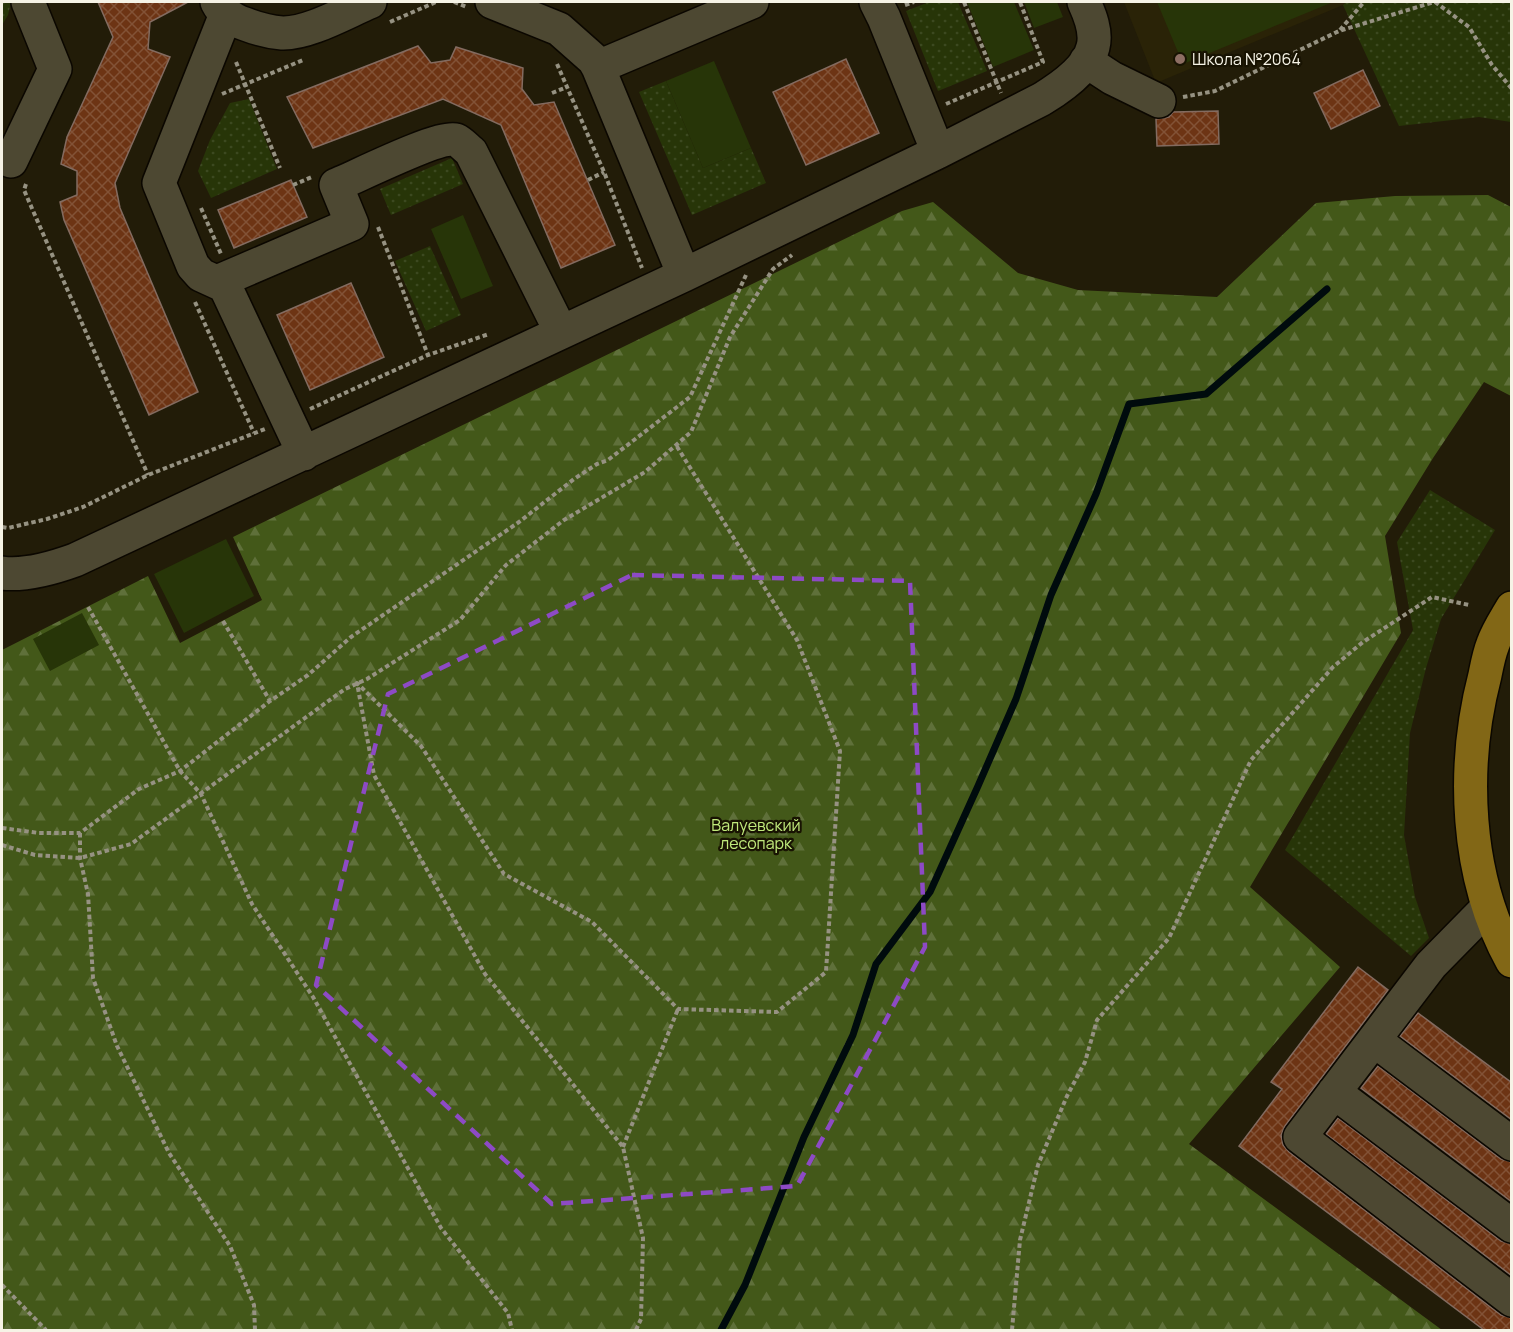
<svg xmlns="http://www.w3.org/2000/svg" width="1513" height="1332" viewBox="0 0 1513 1332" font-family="Manrope,sans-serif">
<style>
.built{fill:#2a2307}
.grass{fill:url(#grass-dots)}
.forest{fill:url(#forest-firs)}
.garden{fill:#273508}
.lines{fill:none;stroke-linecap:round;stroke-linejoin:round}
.stream{stroke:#000b0d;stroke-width:7}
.building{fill:url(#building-cross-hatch);stroke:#836b60;stroke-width:1.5}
.minor-casing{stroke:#0b0700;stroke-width:36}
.major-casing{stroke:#0b0700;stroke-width:36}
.path{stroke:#969282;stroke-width:4;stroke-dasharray:4.5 3;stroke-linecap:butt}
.minor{stroke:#4d4832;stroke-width:33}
.major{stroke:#826716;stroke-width:33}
.marked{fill:none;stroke:#8d4ac5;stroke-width:4.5;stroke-dasharray:12 8;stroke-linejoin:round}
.education-dot{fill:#8d6e63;stroke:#181302;stroke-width:2}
.labels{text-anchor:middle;stroke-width:4.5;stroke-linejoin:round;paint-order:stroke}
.poi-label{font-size:16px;fill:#f6f3e6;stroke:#181302;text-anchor:start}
.park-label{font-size:16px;fill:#c0e97b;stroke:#181302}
</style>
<defs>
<pattern id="grass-dots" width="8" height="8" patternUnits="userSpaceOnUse" patternTransform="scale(1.5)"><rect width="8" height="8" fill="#273508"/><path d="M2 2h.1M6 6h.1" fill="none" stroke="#3c4920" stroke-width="1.8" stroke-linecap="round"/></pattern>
<pattern id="forest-firs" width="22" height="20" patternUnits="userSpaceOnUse" patternTransform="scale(1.5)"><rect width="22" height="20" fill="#435819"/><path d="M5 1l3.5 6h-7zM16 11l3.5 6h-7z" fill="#5f703a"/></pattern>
<pattern id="building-cross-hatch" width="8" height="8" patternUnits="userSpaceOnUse" patternTransform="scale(1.5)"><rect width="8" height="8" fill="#6d3414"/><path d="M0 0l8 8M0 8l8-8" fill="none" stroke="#825236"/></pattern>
</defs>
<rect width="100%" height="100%" fill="#221c08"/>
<!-- built -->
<path class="built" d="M 1124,2 L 1346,2 L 1343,5 L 1156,83 Z"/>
<!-- grass -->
<path class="grass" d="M 2,2 L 11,2 L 8,15 L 2,25 Z
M 929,2 L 958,2 L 987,71 L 938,91 L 906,11 Z
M 1346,2 L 1511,2 L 1511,122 L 1479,117 L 1399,126 L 1343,5 Z
M 666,81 L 703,168 L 751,148 L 766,183 L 692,215 L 639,92 Z
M 249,99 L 277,169 L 211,198 L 198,171 L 210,140 L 230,103 Z
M 452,158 L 463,184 L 391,215 L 380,189 Z
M 430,246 L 461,315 L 426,331 L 395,261 Z
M 1430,490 L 1495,530 L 1441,619 L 1426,668 L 1410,733 L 1404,835 L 1415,897 L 1429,938 L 1411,956 L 1285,850 L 1413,630 L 1397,542 Z"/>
<!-- forest -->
<path class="forest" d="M 1488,195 L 1511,207 L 1511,396 L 1484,382 L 1433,458 L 1385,536 L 1401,633 L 1250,887 L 1340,967 L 1189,1144 L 1442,1330 L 2,1330 L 2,650 L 148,576 L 180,643 L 262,600 L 233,537 L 902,211 L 933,202 L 1018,273 L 1078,290 L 1217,297 L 1316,203 L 1395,196 Z"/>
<!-- garden -->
<path class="garden" d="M 967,2 L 1014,2 L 1034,50 L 993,67 Z
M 1024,2 L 1057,2 L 1063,17 L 1034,28 Z
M 1157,2 L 1333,2 L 1183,64 Z
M 714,61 L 751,148 L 703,168 L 666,81 Z
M 463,215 L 493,286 L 461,299 L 431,229 Z
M 226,539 L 254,596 L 184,633 L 154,574 Z
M 82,613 L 99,645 L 50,671 L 33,639 Z"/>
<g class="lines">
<!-- stream -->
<path class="stream" d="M 721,1330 L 745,1285 L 804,1137 L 853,1035 L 876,964 L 930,892 L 978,786 L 1016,699 L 1051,595 L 1096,494 L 1129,404 L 1206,394 L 1327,289"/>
</g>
<!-- building -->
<path class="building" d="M 98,2 L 188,2 L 150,22 L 148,49 L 170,57 L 115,183 L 120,208 L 198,392 L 149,415 L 64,220 L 60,202 L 77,195 L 77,171 L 61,164 L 67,137 L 113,37 Z
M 418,46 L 431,63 L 450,60 L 456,47 L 523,68 L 522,89 L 534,105 L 554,102 L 615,245 L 561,268 L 501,125 L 443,99 L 313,148 L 287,97 Z
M 846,59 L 879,133 L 806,165 L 773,92 Z
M 1363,70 L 1380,106 L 1331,129 L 1314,93 Z
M 1218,111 L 1219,144 L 1157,146 L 1156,119 L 1169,117 L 1173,112 Z
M 291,180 L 307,217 L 234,248 L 218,210 Z
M 351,283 L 384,357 L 310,390 L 277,315 Z
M 1358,967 L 1388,990 L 1285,1126 L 1281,1135 L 1283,1145 L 1289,1152 L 1501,1315 L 1512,1318 L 1512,1330 L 1484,1330 L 1239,1146 L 1282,1089 L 1271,1082 Z
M 1418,1013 L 1512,1083 L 1512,1120 L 1400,1036 Z
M 1378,1066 L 1501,1159 L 1512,1162 L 1512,1202 L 1361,1088 Z
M 1338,1118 L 1501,1241 L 1512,1244 L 1512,1276 L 1326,1134 Z"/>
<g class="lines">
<!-- minor casing -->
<g class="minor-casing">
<path id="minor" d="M 217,2 C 223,14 233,20 245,24 C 258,29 269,32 282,33 C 308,34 346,12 370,2
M 492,2 L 559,29 L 594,60 L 598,67
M 876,2 L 884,18 L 938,152
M 226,14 L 159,183 L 193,266 L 201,275 L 225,286 L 304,454
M 1086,61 L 1112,78 L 1159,101
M 11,161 L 55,69 L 28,2
M 684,275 L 598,67 L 752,2
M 217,282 L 352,224 L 336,185 C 356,177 439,135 456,140 C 461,142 466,148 471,152 L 561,332
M 2,573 C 25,576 53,568 75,560 L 684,275 L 938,152 L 1042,99 C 1060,88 1088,69 1093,47 C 1097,32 1090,15 1084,2
M 1488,907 L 1431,965 L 1300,1137 L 1512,1300
M 1374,1040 L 1512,1144
M 1334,1092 L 1512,1226"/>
</g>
<!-- major casing -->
<g class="major-casing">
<path id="major" d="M 1512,608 C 1505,620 1497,632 1493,644 C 1489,654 1487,665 1485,675 C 1461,767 1465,876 1512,961"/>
</g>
<!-- path -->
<path class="path" d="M 454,2 L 467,7
M 964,2 L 1001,93
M 1435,2 L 1469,27 L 1492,65 L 1512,89
M 905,5 L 914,2
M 390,22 L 436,2
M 1340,30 L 1364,2
M 236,62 L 280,168
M 557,64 L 604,172 L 642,268
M 552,93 L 567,87
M 222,94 L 303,60
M 1183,97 L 1215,91 L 1339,31 L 1434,2
M 946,104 L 1043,62 L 1020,2
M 588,180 L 604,172
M 26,184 L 24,190 L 148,475
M 293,185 L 312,177
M 201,208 L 221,254
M 378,227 L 428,355
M 195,302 L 254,433
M 310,409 L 428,355 L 489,334
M 2,527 L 8,528 L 47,519 L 83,507 L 148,475 L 265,429
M 88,607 L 180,771 L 201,794 L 252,904 L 313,997 L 441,1228 L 508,1313 L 512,1330
M 223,621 L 270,701
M 2,828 L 39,833 L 80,833 L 139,789 L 180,771 L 270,701 L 308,675 L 351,637 L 519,522 L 574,479 L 597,464 L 608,460 L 690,397 L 746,275
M 80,833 L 80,858 L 88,894 L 93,978 L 117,1046 L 169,1153 L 230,1246 L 254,1305 L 255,1330
M 2,845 L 35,855 L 80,858 L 131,844 L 345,689 L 367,679 L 460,620 L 506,565 L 564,520 L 645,472 L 691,432 L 730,337 L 773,269 L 792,255
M 623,1147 L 678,1009
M 2,1285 L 46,1330
M 636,1330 L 641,1319 L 643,1238 L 623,1147 L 485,974 L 374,775 L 357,683 L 421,746 L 504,874 L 592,922 L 678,1009 L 777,1012 L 826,972 L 840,751 L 797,640 L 676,445
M 1012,1330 L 1020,1240 L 1038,1165 L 1067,1096 L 1085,1062 L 1097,1020 L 1169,938 L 1251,760 L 1333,667 L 1363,642 L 1432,597 L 1469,605"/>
<!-- minor -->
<use href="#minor" class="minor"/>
<!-- major -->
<use href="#major" class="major"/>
</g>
<!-- marked area -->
<path class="marked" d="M 632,575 L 910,581 L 925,947 L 797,1186 L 552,1204 L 316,985 L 388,694 Z"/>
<!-- markers -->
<circle class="education-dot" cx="1180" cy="59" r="6"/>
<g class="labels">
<!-- poi labels -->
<g class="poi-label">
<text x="1192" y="65">Школа №2064</text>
</g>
<!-- park labels -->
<g class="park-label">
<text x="756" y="831">Валуевский<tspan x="756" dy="18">лесопарк</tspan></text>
</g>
</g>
<!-- border -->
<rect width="1513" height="1332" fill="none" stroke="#f6f3e6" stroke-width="6"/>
</svg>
